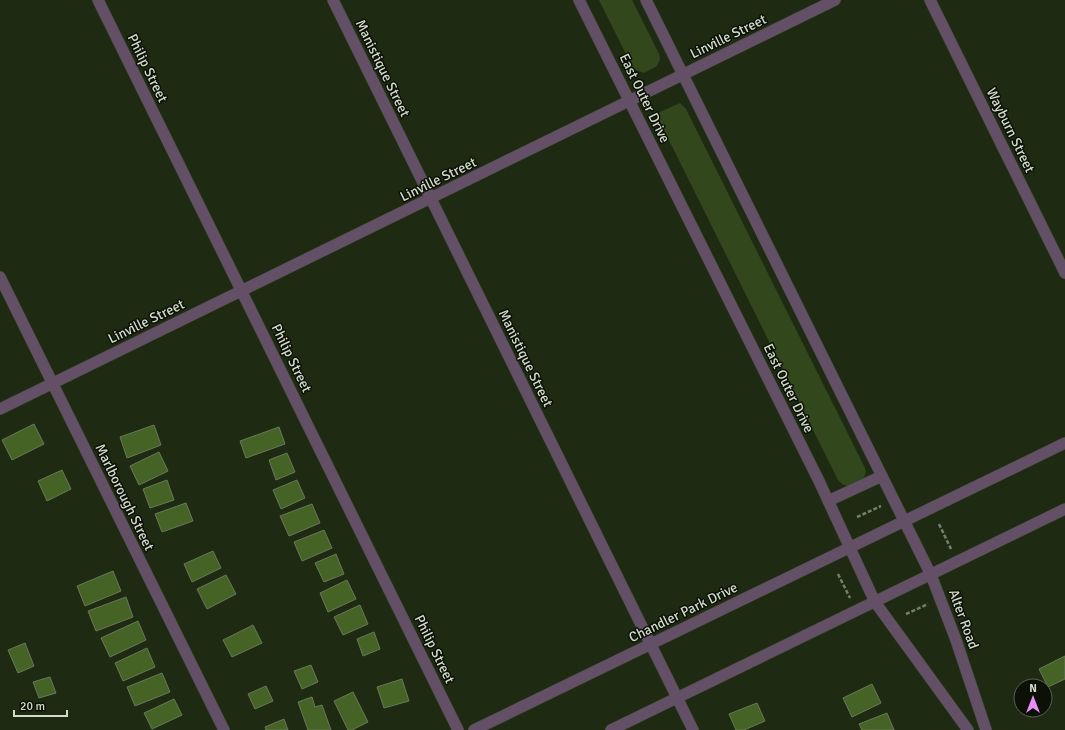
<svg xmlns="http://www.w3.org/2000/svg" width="1065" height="730" viewBox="0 0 1065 730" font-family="Signika,sans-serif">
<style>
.green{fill:#32481c}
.building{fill:#466326;stroke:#69785c}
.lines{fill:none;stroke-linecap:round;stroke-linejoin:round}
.minor-casing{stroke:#3b4730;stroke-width:12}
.tertiary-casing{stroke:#3b4730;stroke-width:12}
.path{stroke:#747f6a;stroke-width:2.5;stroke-dasharray:4 2;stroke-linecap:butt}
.minor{stroke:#645066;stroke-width:11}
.tertiary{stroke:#645066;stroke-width:11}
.labels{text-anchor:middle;stroke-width:3;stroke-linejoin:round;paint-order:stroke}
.street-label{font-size:14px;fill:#d3dbcc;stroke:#0c1107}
</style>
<rect width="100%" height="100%" fill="#1e2b12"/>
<!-- green -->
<path class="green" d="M 599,0 L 632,0 L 659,54 L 660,59 L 657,66 L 644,73 L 636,70 L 632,66 Z
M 680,103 L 686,109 L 865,468 L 866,472 L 863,480 L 850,487 L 842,484 L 838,480 L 659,120 L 659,113 L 660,112 Z"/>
<!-- building -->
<path class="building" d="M 34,424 L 44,444 L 12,460 L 2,440 Z
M 154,425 L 161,445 L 127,458 L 120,437 Z
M 279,427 L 285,444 L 246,458 L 240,441 Z
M 159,452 L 168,471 L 139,485 L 130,466 Z
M 287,453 L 295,472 L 276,480 L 269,460 Z
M 62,470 L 71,489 L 47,501 L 38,481 Z
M 167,480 L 174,500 L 150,508 L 143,489 Z
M 297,480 L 305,498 L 281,509 L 273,490 Z
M 186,503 L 193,521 L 162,532 L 155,514 Z
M 312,504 L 320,523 L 289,536 L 280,516 Z
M 324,530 L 332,548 L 302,561 L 294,542 Z
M 213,551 L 221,568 L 192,582 L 184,564 Z
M 336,554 L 344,574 L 324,582 L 315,563 Z
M 113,571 L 121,591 L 85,606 L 77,586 Z
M 226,575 L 236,594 L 207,609 L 197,589 Z
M 347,580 L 356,599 L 328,612 L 320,593 Z
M 126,597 L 133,617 L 96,631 L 88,611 Z
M 360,605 L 368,624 L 343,635 L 334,617 Z
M 138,621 L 146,640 L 110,657 L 101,638 Z
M 253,625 L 262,643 L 232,657 L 223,640 Z
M 374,632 L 380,649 L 363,656 L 357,639 Z
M 25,643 L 34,666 L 18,673 L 8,650 Z
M 147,648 L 155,667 L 123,681 L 115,663 Z
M 1065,656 L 1065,679 L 1048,687 L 1039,669 Z
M 311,665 L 318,682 L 302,689 L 294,671 Z
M 162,673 L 170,692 L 135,706 L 127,687 Z
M 50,677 L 56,693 L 39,698 L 33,682 Z
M 402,679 L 409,701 L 384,708 L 377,687 Z
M 872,684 L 881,703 L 852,717 L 843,698 Z
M 266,686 L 273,701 L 255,709 L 248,694 Z
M 353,692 L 368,722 L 352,730 L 348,730 L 334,701 Z
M 312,697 L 315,707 L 322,705 L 331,730 L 308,730 L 298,702 Z
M 174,699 L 182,715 L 152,729 L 144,713 Z
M 757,703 L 765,721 L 744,730 L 736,730 L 729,714 Z
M 887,713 L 894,730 L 862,730 L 859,724 Z
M 284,719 L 288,730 L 266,730 L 265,727 Z"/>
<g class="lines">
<!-- minor casing -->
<g class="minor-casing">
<path id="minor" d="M 98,0 L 458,730
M 333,0 L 693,730
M 930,0 L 1065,273
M 0,277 L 224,730
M 0,409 L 835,0"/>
</g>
<!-- tertiary casing -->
<g class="tertiary-casing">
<path id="tertiary" d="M 579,0 L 819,481 L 875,602 L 968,730
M 646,0 L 931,575 L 956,640 L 986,730
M 828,501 L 882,476
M 474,730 L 1065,443
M 611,730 L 1065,509"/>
</g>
<!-- path -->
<path class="path" d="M 857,517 L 881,506
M 939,524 L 951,549
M 838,574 L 850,598
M 906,614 L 928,604"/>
<!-- minor -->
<use href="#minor" class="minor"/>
<!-- tertiary -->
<use href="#tertiary" class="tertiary"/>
</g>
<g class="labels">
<!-- street labels -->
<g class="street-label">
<text transform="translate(728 36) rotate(-26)" y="5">Linville Street</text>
<text transform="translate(148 68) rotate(64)" y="5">Philip Street</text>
<text transform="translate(383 68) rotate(64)" y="5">Manistique Street</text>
<text transform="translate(645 98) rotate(64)" y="5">East Outer Drive</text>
<text transform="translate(1011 130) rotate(64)" y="5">Wayburn Street</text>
<text transform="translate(438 179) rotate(-26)" y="5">Linville Street</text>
<text transform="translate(146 321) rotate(-26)" y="5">Linville Street</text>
<text transform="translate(292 358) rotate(64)" y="5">Philip Street</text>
<text transform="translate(526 358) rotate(64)" y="5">Manistique Street</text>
<text transform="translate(789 388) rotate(64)" y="5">East Outer Drive</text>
<text transform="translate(125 497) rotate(64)" y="5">Marlborough Street</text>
<text transform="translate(683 612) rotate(-26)" y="5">Chandler Park Drive</text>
<text transform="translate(964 619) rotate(70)" y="5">Alter Road</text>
<text transform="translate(435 649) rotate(64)" y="5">Philip Street</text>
</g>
</g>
<!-- north arrow -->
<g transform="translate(1033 698)"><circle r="19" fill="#0c1107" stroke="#5c6256"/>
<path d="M0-3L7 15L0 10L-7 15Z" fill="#ec8cfa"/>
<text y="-6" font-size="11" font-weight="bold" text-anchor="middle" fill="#d3dbcc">N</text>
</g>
<!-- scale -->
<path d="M14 710v6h53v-6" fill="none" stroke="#d3dbcc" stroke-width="2"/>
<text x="20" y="710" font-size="12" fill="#d3dbcc" stroke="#0c1107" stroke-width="3" paint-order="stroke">20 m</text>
</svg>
